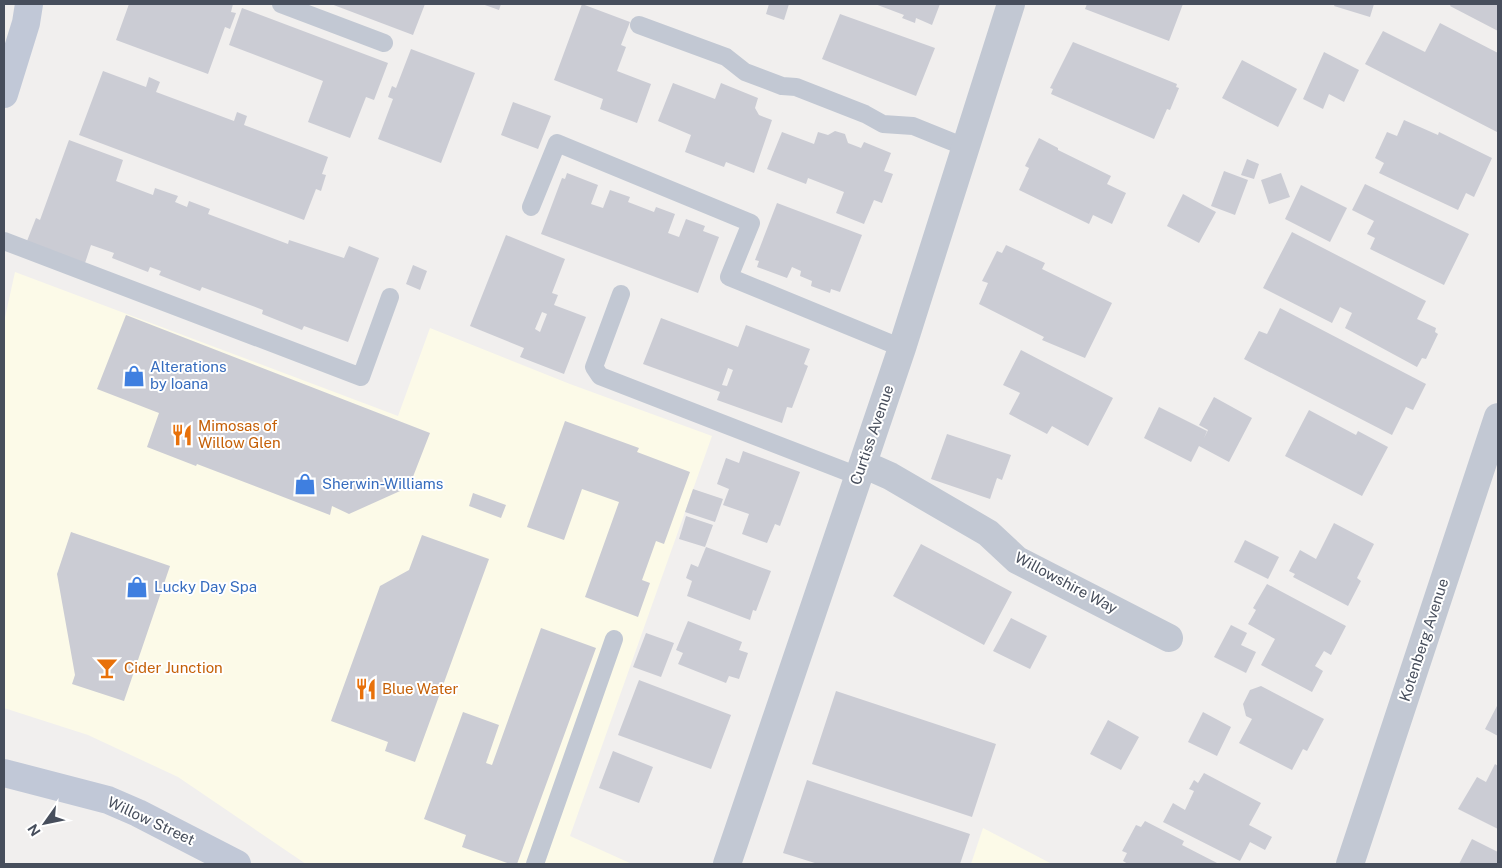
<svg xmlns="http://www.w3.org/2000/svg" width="1502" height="868" viewBox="0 0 1502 868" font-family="'Public Sans',sans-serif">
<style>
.commercial{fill:#fcfae8}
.building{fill:#cbccd4;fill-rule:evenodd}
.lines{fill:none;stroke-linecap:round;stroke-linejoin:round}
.lane{stroke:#c2c8d3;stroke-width:18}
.street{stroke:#c2c8d3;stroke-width:28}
.secondary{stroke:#c1c8d7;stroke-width:28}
.labels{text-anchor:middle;stroke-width:4;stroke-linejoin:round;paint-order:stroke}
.shop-label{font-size:15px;fill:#366cbe;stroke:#fff;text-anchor:start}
.food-label{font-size:15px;fill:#c56008;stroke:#fff;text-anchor:start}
.street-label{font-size:15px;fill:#474e5c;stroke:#fff}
</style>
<rect width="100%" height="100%" fill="#f1efee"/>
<!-- commercial -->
<path class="commercial" d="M 15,272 L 398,416 L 430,328 L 570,384 L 712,436 L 570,836 L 632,864 L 306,864 L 178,777 L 88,735 L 4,708 L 4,322 Z
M 983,828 L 1052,864 L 971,864 Z"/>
<!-- building -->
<path class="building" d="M 129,4 L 233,4 L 231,12 L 236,13 L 230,29 L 225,27 L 208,74 L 116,40 Z
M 331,4 L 425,4 L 413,35 Z
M 482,4 L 501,4 L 499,10 Z
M 582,4 L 630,22 L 621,45 L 626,47 L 617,71 L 651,84 L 637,123 L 600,109 L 603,99 L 554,80 Z
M 769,4 L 789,4 L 784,20 L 766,14 Z
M 875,4 L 940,4 L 932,25 L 916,18 L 915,23 L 902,18 L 904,15 Z
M 1087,4 L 1183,4 L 1169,41 L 1085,9 Z
M 1335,4 L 1374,4 L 1370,17 L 1334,6 Z
M 1451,4 L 1498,4 L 1498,31 L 1450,6 Z
M 242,8 L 388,63 L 374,100 L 366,97 L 350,138 L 308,122 L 323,81 L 229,45 Z
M 840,14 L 935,48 L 916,96 L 822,59 Z
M 1440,23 L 1498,53 L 1497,132 L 1365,64 L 1383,31 L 1425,52 Z
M 1073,42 L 1177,84 L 1176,87 L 1179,88 L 1170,110 L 1167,109 L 1154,139 L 1051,94 L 1053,89 L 1050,88 Z
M 411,49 L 475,73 L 441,163 L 378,139 L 393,99 L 388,97 L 392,86 L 396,88 Z
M 1324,52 L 1359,70 L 1344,102 L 1329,94 L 1323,109 L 1303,99 Z
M 1242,60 L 1297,89 L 1278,127 L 1222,98 Z
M 103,71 L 146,87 L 149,77 L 160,82 L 156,92 L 234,121 L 237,112 L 247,116 L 244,125 L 328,157 L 322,174 L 326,175 L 321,191 L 316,189 L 304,220 L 79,135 Z
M 673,83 L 715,99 L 721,83 L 758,98 L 755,108 L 759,115 L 772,120 L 754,173 L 726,162 L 724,167 L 685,152 L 691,135 L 658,121 Z
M 513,102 L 551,116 L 538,149 L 501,135 Z
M 1404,120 L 1438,135 L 1439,132 L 1492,158 L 1474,197 L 1466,193 L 1458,210 L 1379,173 L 1384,163 L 1375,158 L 1387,132 L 1397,136 Z
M 835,131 L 845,134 L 848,143 L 861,148 L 864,142 L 891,153 L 884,171 L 893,174 L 882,203 L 874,200 L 864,224 L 836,213 L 844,192 L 808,178 L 806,184 L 767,169 L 782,132 L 814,144 L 818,132 L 828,135 Z
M 1039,138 L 1058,148 L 1058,150 L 1111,176 L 1107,184 L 1126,193 L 1112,224 L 1093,215 L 1089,224 L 1019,190 L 1029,168 L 1025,166 Z
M 69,140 L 123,160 L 116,181 L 153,195 L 155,188 L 178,196 L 175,202 L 187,207 L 189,201 L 210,209 L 208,214 L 288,244 L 289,240 L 344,258 L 349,246 L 379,258 L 348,342 L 304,326 L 302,330 L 262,314 L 263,310 L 202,287 L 200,291 L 159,275 L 161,271 L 150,267 L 148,272 L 112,258 L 114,253 L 91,245 L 85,263 L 27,241 L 36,218 L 40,220 Z
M 1247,159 L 1259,164 L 1254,179 L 1241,175 Z
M 1224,171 L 1248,180 L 1235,215 L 1211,206 Z
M 567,173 L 598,185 L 591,204 L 603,208 L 610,190 L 630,197 L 628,202 L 654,212 L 656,207 L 675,214 L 668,233 L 679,237 L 686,219 L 705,226 L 703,231 L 719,237 L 698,293 L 541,234 L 562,178 L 565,179 Z
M 1281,173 L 1290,197 L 1269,204 L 1261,180 Z
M 1365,184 L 1469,234 L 1444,285 L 1370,249 L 1375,238 L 1367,234 L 1374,221 L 1352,210 Z
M 1301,185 L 1347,208 L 1330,242 L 1285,219 Z
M 1183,194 L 1216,212 L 1199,243 L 1167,226 Z
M 777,203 L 862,235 L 840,292 L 831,289 L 830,293 L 811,286 L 812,281 L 800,276 L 801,271 L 792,267 L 787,278 L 757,267 L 759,261 L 755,260 Z
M 1292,232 L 1426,301 L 1417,319 L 1436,328 L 1435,332 L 1438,334 L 1426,359 L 1422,358 L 1417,367 L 1345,328 L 1352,313 L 1340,307 L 1332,323 L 1263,288 Z
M 506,235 L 565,259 L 552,293 L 558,295 L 554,305 L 586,317 L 564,374 L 520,357 L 524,348 L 470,326 ZM 542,312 L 547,314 L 540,332 L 535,329 Z
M 1006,245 L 1045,263 L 1042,269 L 1112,303 L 1085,358 L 1042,340 L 1044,337 L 979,304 L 988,283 L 982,281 L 997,251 L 1002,253 Z
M 413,265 L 427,271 L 420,290 L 406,284 Z
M 1280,308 L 1426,384 L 1413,410 L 1406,407 L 1392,435 L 1244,359 L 1259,331 L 1267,334 Z
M 126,315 L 430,433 L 409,487 L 349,514 L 332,506 L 330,515 L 197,464 L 196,466 L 147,447 L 159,413 L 97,389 Z
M 661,318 L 738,347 L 746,325 L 810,349 L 804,364 L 808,366 L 792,408 L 787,407 L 782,423 L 717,400 L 720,392 L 643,364 ZM 728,368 L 733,370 L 727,386 L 722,385 Z
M 1021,350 L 1113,398 L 1088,446 L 1052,426 L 1047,434 L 1009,414 L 1020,393 L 1003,385 Z
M 1214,397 L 1252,418 L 1229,462 L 1199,446 L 1191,462 L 1144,438 L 1159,407 L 1207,431 L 1204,438 L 1208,430 L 1199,425 Z
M 1309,410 L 1356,435 L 1358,431 L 1388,447 L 1362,496 L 1285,456 Z
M 565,421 L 639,448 L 637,452 L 690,472 L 664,544 L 656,541 L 642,580 L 650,583 L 638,617 L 585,597 L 619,502 L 582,489 L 564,540 L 527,527 Z
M 947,434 L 1011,455 L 1002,480 L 997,478 L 990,499 L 931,479 Z
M 743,451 L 800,472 L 780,526 L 775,524 L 767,543 L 742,534 L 749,514 L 723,505 L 729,489 L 717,484 L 726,458 L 739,463 Z
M 693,489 L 723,499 L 715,522 L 685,512 Z
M 473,493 L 506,505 L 501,518 L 469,506 Z
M 686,516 L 713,525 L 705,547 L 679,539 Z
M 1334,523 L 1374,544 L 1357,578 L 1361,581 L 1348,606 L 1293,577 L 1295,574 L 1289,571 L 1300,550 L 1316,559 Z
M 71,532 L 170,566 L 124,701 L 72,684 L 75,675 L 57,574 Z
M 422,535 L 489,559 L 415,762 L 385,751 L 388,742 L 331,721 L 380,586 L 409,570 Z
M 1245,540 L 1279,557 L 1268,579 L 1234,562 Z
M 921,544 L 1012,592 L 984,645 L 893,596 Z
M 706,547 L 771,571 L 756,611 L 753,610 L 750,620 L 687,596 L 692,581 L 686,578 L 691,564 L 698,567 Z
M 1267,584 L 1346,626 L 1331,655 L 1324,651 L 1315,666 L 1323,671 L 1312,692 L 1261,665 L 1275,639 L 1248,624 L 1256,610 L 1253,608 Z
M 1011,618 L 1047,636 L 1030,669 L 993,651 Z
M 688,621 L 742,642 L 739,650 L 748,653 L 739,679 L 729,676 L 726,683 L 678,664 L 683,653 L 676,650 Z
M 1231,625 L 1247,633 L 1241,645 L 1256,652 L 1246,673 L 1214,657 Z
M 541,628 L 596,648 L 517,864 L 510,864 L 462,847 L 466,835 L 424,819 L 463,712 L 499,725 L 486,763 L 492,765 Z
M 646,633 L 674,643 L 661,677 L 633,667 Z
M 639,680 L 731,715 L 711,769 L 618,735 Z
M 1261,686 L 1324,719 L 1307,751 L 1303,749 L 1292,770 L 1239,743 L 1252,719 L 1246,716 L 1243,704 L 1250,690 Z
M 836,691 L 996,744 L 972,817 L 812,764 Z
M 1498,704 L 1498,736 L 1485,729 Z
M 1203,712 L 1231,727 L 1217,756 L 1188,742 Z
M 1108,720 L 1139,737 L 1121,770 L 1090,754 Z
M 613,751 L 653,767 L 639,803 L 599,788 Z
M 1495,764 L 1498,766 L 1498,829 L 1458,809 L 1477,777 L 1486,782 Z
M 1204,773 L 1261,803 L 1249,825 L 1272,837 L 1265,850 L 1250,842 L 1240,861 L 1163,822 L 1173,803 L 1185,810 L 1194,791 L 1189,789 L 1194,780 L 1198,783 Z
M 807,780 L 970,834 L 960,864 L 818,864 L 783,853 Z
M 1145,821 L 1184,841 L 1182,845 L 1219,864 L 1128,864 L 1123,861 L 1127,853 L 1122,851 L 1136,825 L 1141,827 Z
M 1472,839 L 1498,852 L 1498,864 L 1459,864 Z"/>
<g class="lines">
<!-- lane -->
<path class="lane" d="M 281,4 L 384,43
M 639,25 L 726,57 L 745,72 L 782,86 L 796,87 L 865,114 L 883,124 L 913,126 L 965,147
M 531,207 L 557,143 L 751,223 L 729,277 L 902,348
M 4,241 L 361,377 L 390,297
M 621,294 L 594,367 L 600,376 L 858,476
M 535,864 L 614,639"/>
<!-- street -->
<path class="street" d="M 863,464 L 890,476 L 988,533 L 1017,560 L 1169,638
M 727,864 L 902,348 L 1011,4
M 1350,864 L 1498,417"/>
<!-- secondary -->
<path class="secondary" d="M 4,94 L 26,23 L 29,4
M 4,773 L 108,800 L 138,813 L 237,864"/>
</g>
<!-- icons -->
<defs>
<g id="shop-bare" transform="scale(1.725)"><path d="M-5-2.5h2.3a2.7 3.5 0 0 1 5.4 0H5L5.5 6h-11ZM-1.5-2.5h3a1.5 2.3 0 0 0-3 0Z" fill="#3f7fe0" stroke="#fff" stroke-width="2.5" paint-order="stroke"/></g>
<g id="restaurant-bare" transform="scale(1.725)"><path d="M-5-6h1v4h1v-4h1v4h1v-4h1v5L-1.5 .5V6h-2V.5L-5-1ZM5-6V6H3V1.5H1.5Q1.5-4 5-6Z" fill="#e8710a" stroke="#fff" stroke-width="2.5" paint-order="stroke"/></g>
<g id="bar-bare" transform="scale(1.725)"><path d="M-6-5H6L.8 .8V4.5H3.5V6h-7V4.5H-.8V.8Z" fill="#e8710a" stroke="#fff" stroke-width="2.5" paint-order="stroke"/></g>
</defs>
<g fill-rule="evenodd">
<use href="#shop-bare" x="134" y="376"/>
<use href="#restaurant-bare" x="182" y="435"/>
<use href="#shop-bare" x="305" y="484"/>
<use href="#shop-bare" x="137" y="587"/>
<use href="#bar-bare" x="107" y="668"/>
<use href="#restaurant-bare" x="366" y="689"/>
</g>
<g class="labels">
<!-- shop labels -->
<g class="shop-label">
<text x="150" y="372">Alterations<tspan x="150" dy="17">by Ioana</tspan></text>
<text x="322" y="489">Sherwin-Williams</text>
<text x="154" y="592">Lucky Day Spa</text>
</g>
<!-- food labels -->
<g class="food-label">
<text x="198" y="431">Mimosas of<tspan x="198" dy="17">Willow Glen</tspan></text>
<text x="124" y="673">Cider Junction</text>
<text x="382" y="694">Blue Water</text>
</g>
<!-- street labels -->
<g class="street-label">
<text transform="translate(872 435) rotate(-71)" y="5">Curtiss Avenue</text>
<text transform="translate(1066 583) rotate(28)" y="5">Willowshire Way</text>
<text transform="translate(1424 640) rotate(-72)" y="5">Kotenberg Avenue</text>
<text transform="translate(151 821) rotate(25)" y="5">Willow Street</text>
</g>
</g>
<!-- border -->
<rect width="1502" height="868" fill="none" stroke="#474e5c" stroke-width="10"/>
<!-- north arrow -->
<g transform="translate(45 823) rotate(237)" stroke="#ffffff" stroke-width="4" paint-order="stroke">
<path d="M0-4L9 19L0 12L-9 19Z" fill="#474e5c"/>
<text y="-8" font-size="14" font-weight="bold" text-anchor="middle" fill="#474e5c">N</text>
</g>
</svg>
